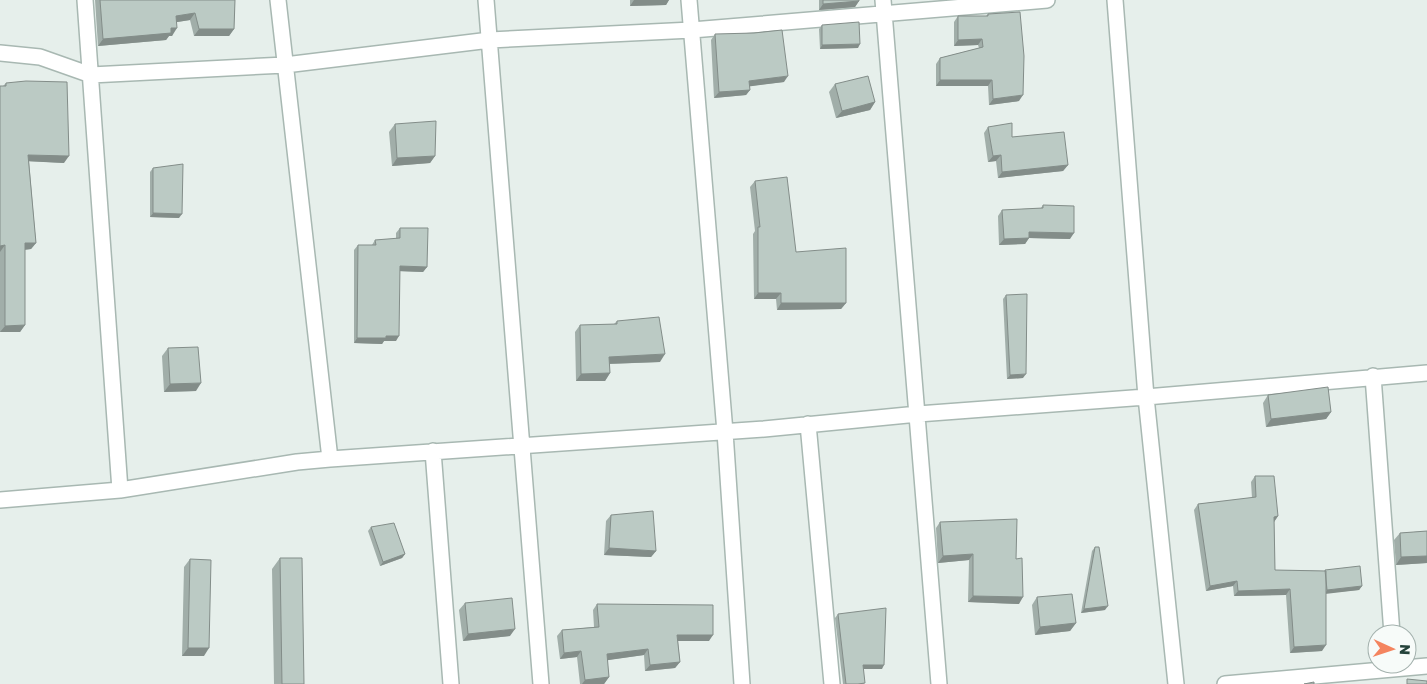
<svg xmlns="http://www.w3.org/2000/svg" width="1427" height="684" viewBox="0 0 1427 684" font-family="'Golos Text',sans-serif">
<style>
.lines{fill:none;stroke-linecap:round;stroke-linejoin:round}
.minor-casing{stroke:#a8b8b2;stroke-width:18}
.minor{stroke:#fff;stroke-width:15}
.wall{fill:#a1aea9}
.shaded-wall{fill:#838d89}
.building{fill:#bbcac4;stroke:#838d89}
</style>
<rect width="100%" height="100%" fill="#e6efeb"/>
<g class="lines">
<!-- minor casing -->
<g class="minor-casing">
<path id="minor" d="M 85,0 L 120,490
M 278,0 L 330,459
M 486,0 L 541,684
M 689,0 L 725,432 L 742,684
M 883,0 L 939,684
M 1115,0 L 1146,397 L 1176,684
M 0,53 L 40,57 L 91,75 L 285,65 L 490,40 L 692,30 L 1047,0
M 1373,376 L 1392,634
M 808,424 L 832,684
M 433,451 L 451,684
M 0,500 L 120,490 L 297,462 L 330,459 L 764,429 L 918,414 L 1146,397 L 1427,373
M 1225,684 L 1427,666"/>
</g>
<!-- minor -->
<use href="#minor" class="minor"/>
</g>
<!-- wall -->
<path class="wall" d="M 95,0 L 235,0 L 234,29 L 229,36 L 194,36 L 190,20 L 177,22 L 172,36 L 169,36 L 166,40 L 98,46 Z
M 630,0 L 669,0 L 666,5 L 630,6 Z
M 819,0 L 859,0 L 859,1 L 855,7 L 819,10 Z
M 988,14 L 1019,101 L 989,105 L 988,86 L 936,86 L 936,64 L 940,58 L 979,48 L 978,45 L 954,46 L 954,22 L 958,16 L 986,16 Z
M 822,25 L 858,48 L 820,49 L 819,29 Z
M 715,34 L 784,82 L 750,86 L 750,90 L 746,95 L 714,98 L 711,40 Z
M 6,83 L 64,163 L 29,161 L 36,243 L 31,249 L 25,250 L 25,325 L 20,332 L 0,332 L 0,86 L 3,86 Z
M 835,84 L 875,102 L 870,110 L 836,118 L 829,92 Z
M 395,124 L 435,156 L 430,163 L 392,166 L 389,132 Z
M 988,127 L 1012,137 L 1068,165 L 1063,171 L 998,178 L 996,161 L 988,162 L 984,133 Z
M 153,168 L 179,218 L 150,217 L 150,172 Z
M 755,181 L 796,252 L 846,303 L 841,309 L 777,310 L 776,299 L 754,299 L 753,234 L 755,231 L 750,187 Z
M 1043,205 L 1070,239 L 1029,238 L 1025,244 L 999,245 L 998,216 L 1002,210 L 1041,208 Z
M 400,228 L 427,267 L 423,272 L 400,271 L 396,341 L 384,341 L 382,344 L 354,343 L 354,250 L 358,245 L 372,245 L 375,240 L 396,239 L 396,233 Z
M 1006,295 L 1023,378 L 1007,379 L 1003,299 Z
M 617,321 L 660,362 L 609,364 L 610,373 L 605,381 L 576,381 L 575,332 L 580,325 L 614,324 Z
M 168,348 L 196,391 L 164,392 L 162,356 Z
M 1268,395 L 1331,412 L 1326,419 L 1266,427 L 1263,403 Z
M 1255,476 L 1278,516 L 1274,522 L 1275,570 L 1325,571 L 1325,570 L 1362,586 L 1359,590 L 1326,593 L 1322,651 L 1290,653 L 1286,595 L 1234,596 L 1233,586 L 1206,591 L 1194,510 L 1198,504 L 1252,498 L 1251,482 Z
M 611,515 L 656,551 L 651,557 L 604,555 L 606,521 Z
M 940,522 L 1016,559 L 1019,604 L 968,602 L 969,560 L 938,563 L 936,528 Z
M 371,527 L 405,554 L 402,558 L 380,566 L 368,531 Z
M 1427,531 L 1427,563 L 1396,565 L 1394,540 L 1400,533 Z
M 1095,547 L 1105,610 L 1081,613 L 1092,551 Z
M 280,558 L 304,684 L 274,684 L 272,569 Z
M 190,559 L 204,656 L 182,656 L 184,567 Z
M 1037,597 L 1076,623 L 1070,631 L 1035,635 L 1032,605 Z
M 465,603 L 510,636 L 463,641 L 459,610 Z
M 597,604 L 709,641 L 678,641 L 680,662 L 675,668 L 645,671 L 644,655 L 607,660 L 609,677 L 604,684 L 580,684 L 577,657 L 560,659 L 557,636 L 562,630 L 594,627 L 593,610 Z
M 838,614 L 882,669 L 863,669 L 864,684 L 843,684 L 835,618 Z"/>
<!-- shaded-wall -->
<path class="shaded-wall" d="M 634,0 L 669,0 L 666,5 L 630,6 Z
M 859,1 L 855,7 L 819,10 L 823,4 Z
M 195,13 L 190,20 L 171,23 L 176,16 Z
M 171,28 L 177,28 L 172,36 L 169,36 L 166,40 L 98,46 L 103,39 Z
M 199,29 L 234,29 L 229,36 L 194,36 Z
M 982,39 L 978,45 L 954,46 L 958,40 Z
M 860,44 L 858,48 L 820,49 L 822,45 Z
M 788,76 L 784,82 L 745,87 L 749,81 Z
M 940,80 L 992,80 L 988,86 L 936,86 Z
M 750,90 L 746,95 L 714,98 L 719,92 Z
M 1023,95 L 1019,101 L 989,105 L 993,99 Z
M 875,102 L 870,110 L 836,118 L 842,111 Z
M 28,155 L 69,156 L 64,163 L 23,161 Z
M 1001,155 L 996,161 L 988,162 L 993,156 Z
M 435,156 L 430,163 L 392,166 L 397,158 Z
M 1068,165 L 1063,171 L 998,178 L 1002,172 Z
M 153,213 L 182,214 L 179,218 L 150,217 Z
M 1029,232 L 1074,233 L 1070,239 L 1029,238 L 1025,244 L 999,245 L 1004,239 Z
M 25,243 L 36,243 L 31,249 L 20,250 Z
M 5,245 L 0,252 L 0,246 Z
M 400,266 L 427,267 L 423,272 L 396,271 Z
M 758,293 L 781,293 L 776,299 L 754,299 Z
M 781,303 L 846,303 L 841,309 L 777,310 Z
M 25,325 L 20,332 L 0,332 L 5,326 Z
M 386,336 L 399,336 L 396,341 L 384,341 L 382,344 L 354,343 L 357,338 Z
M 665,354 L 660,362 L 604,364 L 609,357 Z
M 610,373 L 605,381 L 576,381 L 581,374 Z
M 1026,374 L 1023,378 L 1007,379 L 1010,375 Z
M 201,383 L 196,391 L 164,392 L 170,384 Z
M 1331,412 L 1326,419 L 1266,427 L 1271,419 Z
M 1278,516 L 1274,522 L 1270,522 L 1274,517 Z
M 609,548 L 656,551 L 651,557 L 604,555 Z
M 405,554 L 402,558 L 380,566 L 383,562 Z
M 973,554 L 969,560 L 938,563 L 943,556 Z
M 1427,556 L 1427,563 L 1396,565 L 1401,557 Z
M 1237,581 L 1233,586 L 1206,591 L 1210,586 Z
M 1362,586 L 1359,590 L 1325,594 L 1327,590 Z
M 1290,589 L 1286,595 L 1234,596 L 1238,591 Z
M 973,596 L 1023,597 L 1019,604 L 968,602 Z
M 1108,606 L 1105,610 L 1081,613 L 1084,609 Z
M 1076,623 L 1070,631 L 1035,635 L 1040,627 Z
M 515,629 L 510,636 L 463,641 L 468,634 Z
M 677,635 L 713,635 L 709,641 L 672,641 Z
M 1326,645 L 1322,651 L 1290,653 L 1294,647 Z
M 188,648 L 209,648 L 204,656 L 182,656 Z
M 648,649 L 644,655 L 602,661 L 607,654 Z
M 581,651 L 577,657 L 560,659 L 564,653 Z
M 680,662 L 675,668 L 645,671 L 650,665 Z
M 863,665 L 884,665 L 882,669 L 860,669 Z
M 609,677 L 604,684 L 582,684 L 585,680 Z"/>
<!-- building -->
<path class="building" d="M 100,0 L 235,0 L 234,29 L 199,29 L 195,13 L 176,16 L 177,28 L 171,28 L 171,33 L 103,39 Z
M 823,0 L 859,0 L 859,1 L 823,4 Z
M 1020,12 L 1024,56 L 1023,95 L 993,99 L 992,80 L 940,80 L 940,58 L 983,47 L 982,39 L 958,40 L 958,16 L 988,16 L 988,14 Z
M 859,22 L 860,44 L 822,45 L 822,25 Z
M 782,30 L 788,76 L 749,81 L 750,90 L 719,92 L 715,34 L 754,33 Z
M 868,76 L 875,102 L 842,111 L 835,84 Z
M 26,81 L 67,82 L 69,156 L 28,155 L 36,243 L 25,243 L 25,325 L 5,326 L 5,245 L 0,246 L 0,86 L 6,86 L 6,83 Z
M 436,121 L 435,156 L 397,158 L 395,124 Z
M 1012,123 L 1012,137 L 1064,132 L 1068,165 L 1002,172 L 1001,155 L 993,156 L 988,127 Z
M 183,164 L 182,214 L 153,213 L 153,168 Z
M 787,177 L 796,252 L 846,248 L 846,303 L 781,303 L 781,293 L 758,293 L 758,227 L 760,227 L 755,181 Z
M 1043,205 L 1074,206 L 1074,233 L 1029,232 L 1029,238 L 1004,239 L 1002,210 L 1043,208 Z
M 400,228 L 428,228 L 427,267 L 400,266 L 399,336 L 386,336 L 386,338 L 357,338 L 358,245 L 376,245 L 375,240 L 400,238 Z
M 1027,294 L 1026,374 L 1010,375 L 1006,295 Z
M 659,317 L 665,354 L 609,357 L 610,373 L 581,374 L 580,325 L 617,324 L 617,321 Z
M 198,347 L 201,383 L 170,384 L 168,348 Z
M 1328,387 L 1331,412 L 1271,419 L 1268,395 Z
M 1255,476 L 1274,476 L 1278,516 L 1274,517 L 1275,570 L 1326,571 L 1326,645 L 1294,647 L 1290,589 L 1238,591 L 1237,581 L 1210,586 L 1198,504 L 1256,497 Z
M 653,511 L 656,551 L 609,548 L 611,515 Z
M 1017,519 L 1016,559 L 1022,558 L 1023,597 L 973,596 L 973,554 L 943,556 L 940,522 Z
M 394,523 L 405,554 L 383,562 L 371,527 Z
M 1427,531 L 1427,556 L 1401,557 L 1400,533 Z
M 1095,547 L 1099,547 L 1108,606 L 1084,609 Z
M 280,558 L 302,558 L 304,684 L 282,684 Z
M 190,559 L 211,560 L 209,648 L 188,648 Z
M 1360,566 L 1362,586 L 1327,590 L 1325,570 Z
M 1072,594 L 1076,623 L 1040,627 L 1037,597 Z
M 512,598 L 515,629 L 468,634 L 465,603 Z
M 597,604 L 713,605 L 713,635 L 677,635 L 680,662 L 650,665 L 648,649 L 607,654 L 609,677 L 585,680 L 581,651 L 564,653 L 562,630 L 599,627 Z
M 886,608 L 884,665 L 863,665 L 865,683 L 858,684 L 846,684 L 838,614 Z
M 1407,679 L 1427,681 L 1427,684 L 1407,684 Z
M 1314,682 L 1314,684 L 1304,684 Z"/>
<!-- north arrow -->
<g transform="translate(1392 649) rotate(93)"><circle r="24" fill="#f7fbf9" stroke="#a3b1ad"/>
<path d="M0-4L9 19L0 12L-9 19Z" fill="#f4845f"/>
<text y="-8" font-size="14" font-weight="bold" text-anchor="middle" fill="#24423a">N</text>
</g>
</svg>
